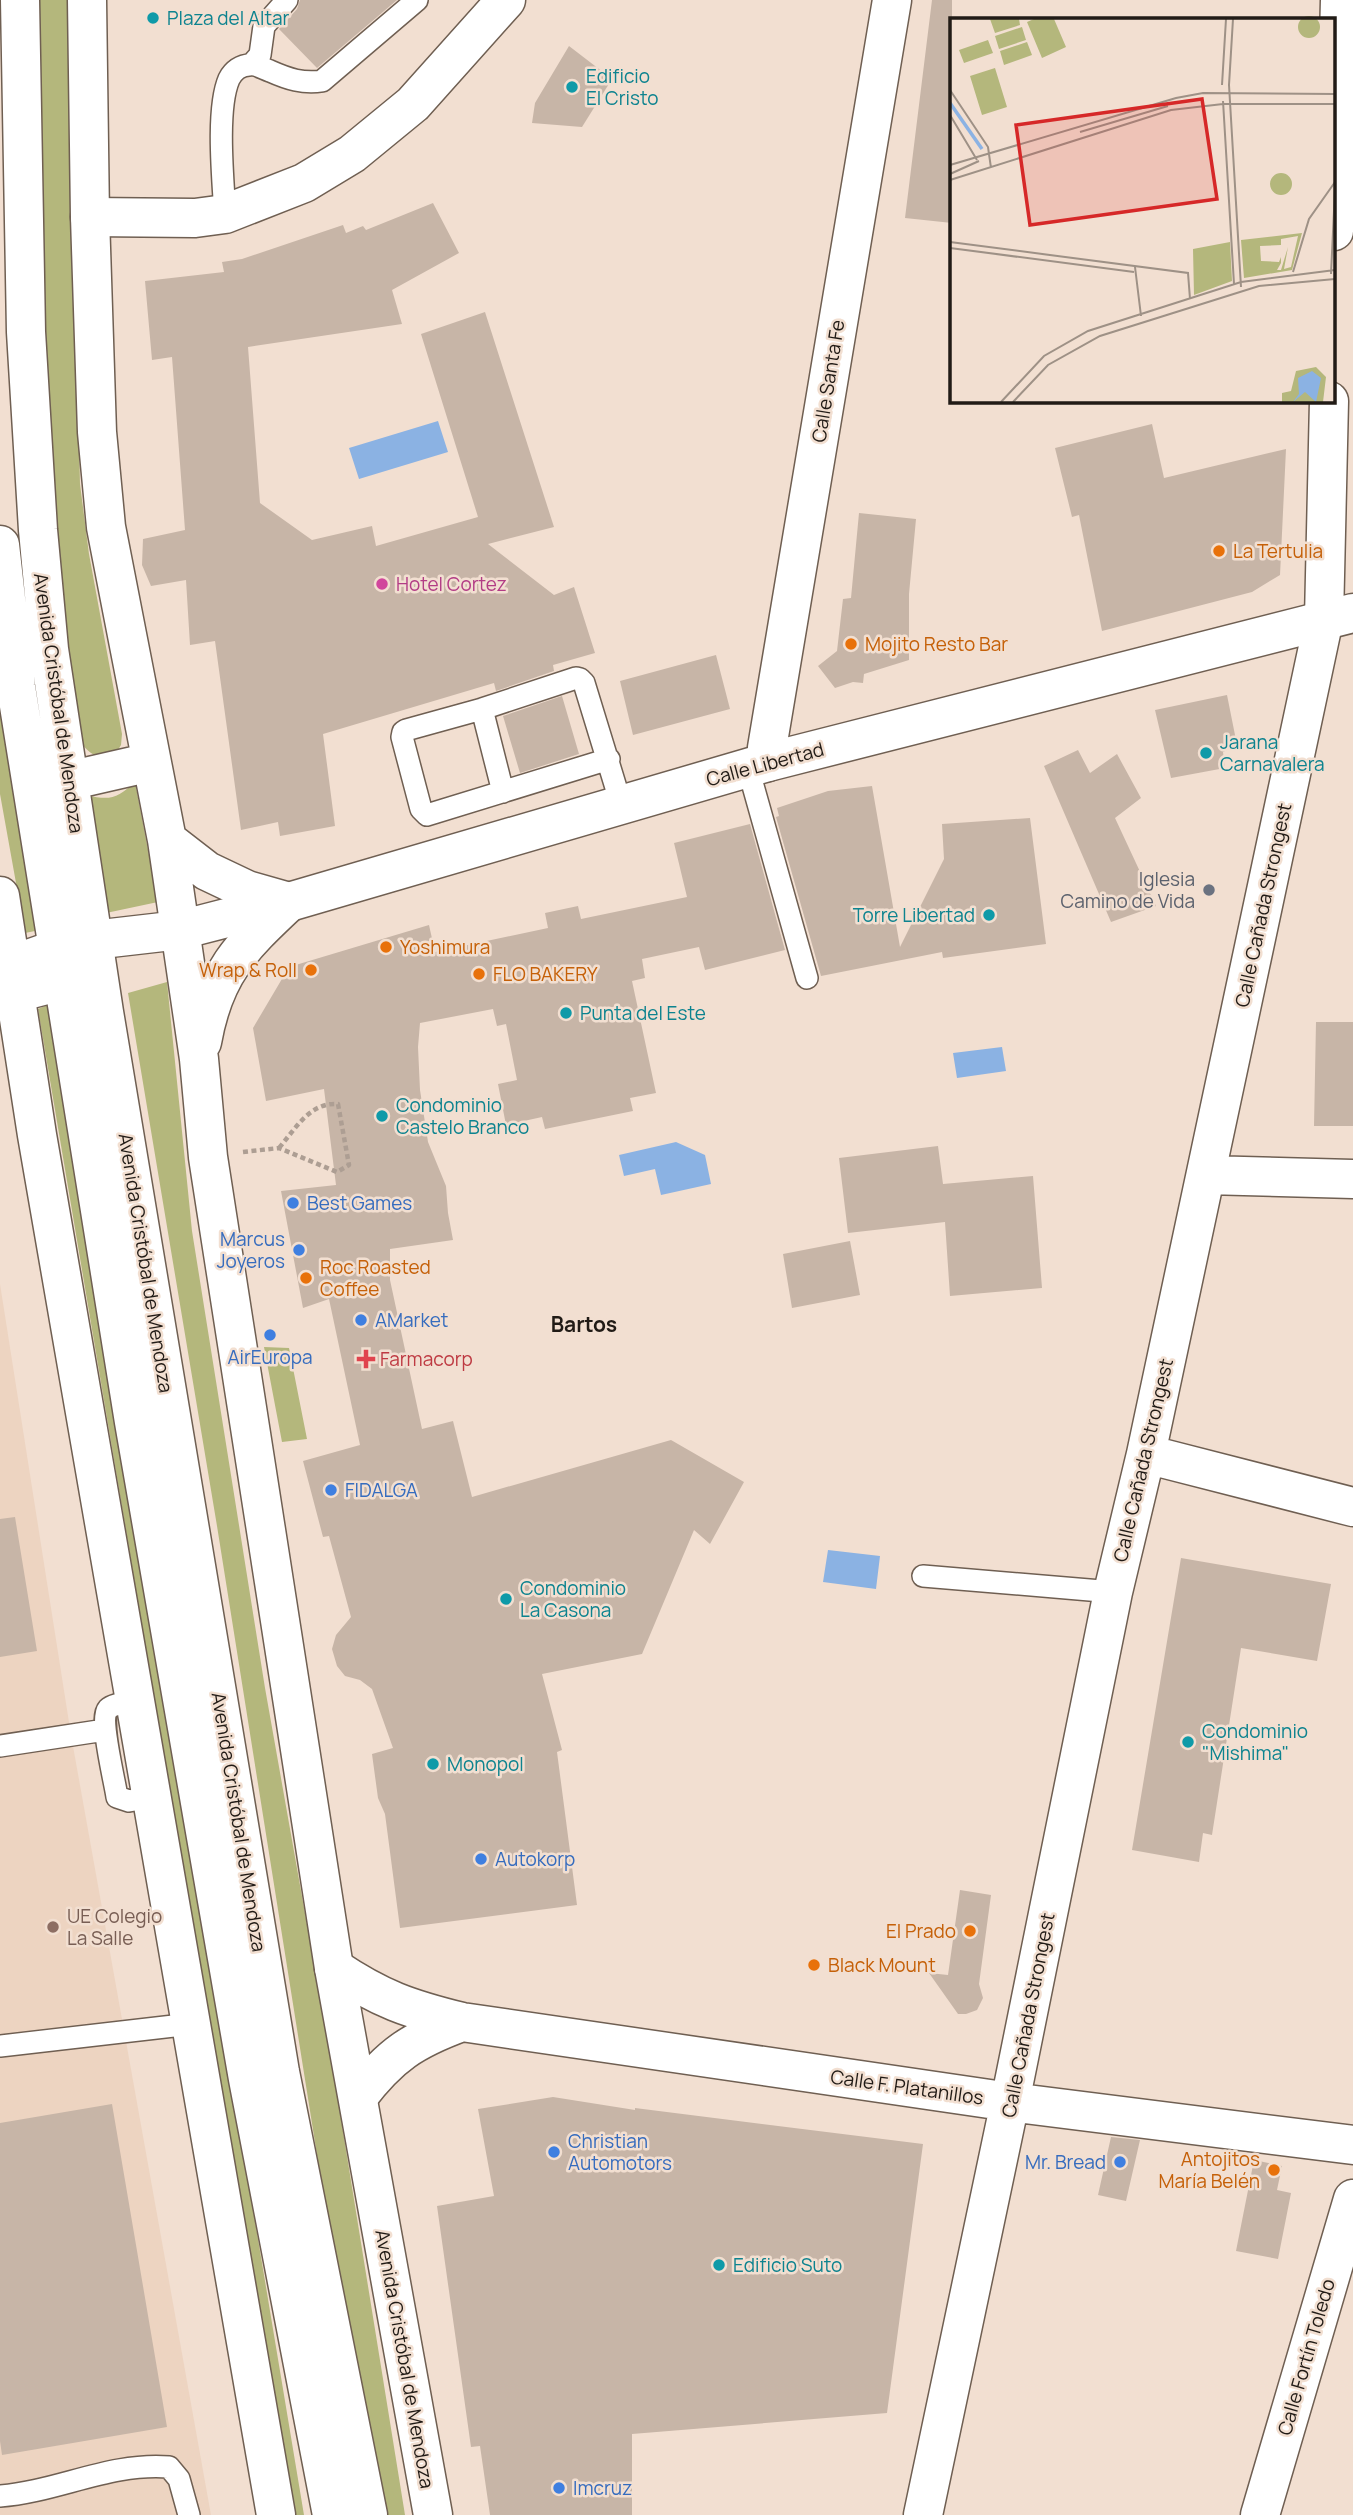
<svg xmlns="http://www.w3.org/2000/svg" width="1353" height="2515" viewBox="0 0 1353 2515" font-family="Manrope,sans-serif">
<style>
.built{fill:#edd4c1}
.green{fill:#b4b77c}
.water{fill:#8bb2e3}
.building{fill:#c7b5a7}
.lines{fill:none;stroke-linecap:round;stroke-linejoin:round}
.lane-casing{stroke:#6f5f52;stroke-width:24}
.street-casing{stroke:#6f5f52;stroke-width:41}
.secondary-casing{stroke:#6f5f52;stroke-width:41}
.primary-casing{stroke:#6f5f52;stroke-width:41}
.path{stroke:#ad9e93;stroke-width:4.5;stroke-dasharray:5 3.5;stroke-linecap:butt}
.lane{stroke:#fff;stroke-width:21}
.street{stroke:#fff;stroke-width:38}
.secondary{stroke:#fff;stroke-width:38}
.primary{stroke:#fff;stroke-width:38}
.culture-dot{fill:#0f9aa8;stroke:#f2dfd1;stroke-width:2.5}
.food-dot{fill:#e8710a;stroke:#f2dfd1;stroke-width:2.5}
.hotel-dot{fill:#d1479c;stroke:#f2dfd1;stroke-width:2.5}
.worship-dot{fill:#6b7280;stroke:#f2dfd1;stroke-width:2.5}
.shop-dot{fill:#3f7fe0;stroke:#f2dfd1;stroke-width:2.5}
.health-dot{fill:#e0444e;stroke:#f2dfd1;stroke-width:2.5}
.education-dot{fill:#8d6e63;stroke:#f2dfd1;stroke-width:2.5}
.labels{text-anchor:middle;stroke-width:5;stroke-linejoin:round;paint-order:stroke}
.culture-label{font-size:19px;fill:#0d838f;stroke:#f2dfd1;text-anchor:start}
.street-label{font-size:19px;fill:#211b16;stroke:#f2dfd1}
.food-label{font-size:19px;fill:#c56008;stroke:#f2dfd1;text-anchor:start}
.hotel-label{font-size:19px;fill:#b23c85;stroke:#f2dfd1;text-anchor:start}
.worship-label{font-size:19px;fill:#5b616d;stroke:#f2dfd1;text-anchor:end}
.shop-label{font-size:19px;fill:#366cbe;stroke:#f2dfd1;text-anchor:start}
.health-label{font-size:19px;fill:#be3a42;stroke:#f2dfd1;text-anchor:start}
.education-label{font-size:19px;fill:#785e54;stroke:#f2dfd1;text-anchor:start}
.neighbourhood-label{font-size:21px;font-weight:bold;fill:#211b16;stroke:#f2dfd1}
.inset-river{fill:none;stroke:#8bb2e3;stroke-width:3.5}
.inset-road{fill:none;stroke:#9e9186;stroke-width:2}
.view{fill:#d62828;fill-opacity:0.15;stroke:#d62828;stroke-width:3.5}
.inset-edge{fill:none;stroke:#211b16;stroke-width:3.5}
</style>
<rect width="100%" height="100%" fill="#f2dfd1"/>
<!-- built -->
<path class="built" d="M 0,1284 L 71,1735 L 211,2515 L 0,2515 Z"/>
<!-- green -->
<path class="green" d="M 36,0 L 69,0 L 80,484 L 89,554 L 122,734 L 121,745 L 115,755 C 97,760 90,755 80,741 L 56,565 L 48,443 Z
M 0,692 L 40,930 L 25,933 L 0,794 Z
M 135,782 L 158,902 L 106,913 L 87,795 C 110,801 118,798 135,782 Z
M 167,982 L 192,1231 L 265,1688 L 336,2088 L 405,2515 L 382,2515 L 359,2419 L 217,1526 L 128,993 Z
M 52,1003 L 304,2515 L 292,2515 L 38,1009 Z
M 264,1347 L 289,1348 L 307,1439 L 282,1442 Z"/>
<!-- water -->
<path class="water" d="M 438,421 L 448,452 L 359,479 L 349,448 Z
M 1002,1047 L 1006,1071 L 957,1078 L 953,1053 Z
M 676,1142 L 705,1155 L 711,1184 L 661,1195 L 655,1169 L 624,1176 L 619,1155 Z
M 828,1550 L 880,1556 L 876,1589 L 823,1582 Z"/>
<!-- building -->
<path class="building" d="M 300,0 L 397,0 L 317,68 L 279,29 L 297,9 Z
M 932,0 L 952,0 L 952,223 L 905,218 Z
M 569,46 L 612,79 L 582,127 L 532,123 L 535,103 Z
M 433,203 L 459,253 L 392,290 L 402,324 L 248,347 L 260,503 L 312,540 L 372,526 L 376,546 L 478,517 L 421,334 L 485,312 L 554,527 L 488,544 L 554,595 L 574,587 L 595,653 L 553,665 L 554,671 L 496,691 L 494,683 L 323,734 L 335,826 L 280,836 L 278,822 L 241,830 L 215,641 L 190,645 L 186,580 L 151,586 L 142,565 L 143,539 L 185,530 L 172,357 L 152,360 L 145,281 L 224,272 L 222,262 L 242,259 L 343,225 L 346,233 L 363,226 L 366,230 Z
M 1152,424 L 1164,478 L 1286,449 L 1280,575 L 1252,592 L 1102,631 L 1079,515 L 1072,517 L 1055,448 Z
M 859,513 L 916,519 L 909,594 L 909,660 L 864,674 L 863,683 L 853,682 L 835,688 L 818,666 L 837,651 L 843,599 L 851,598 Z
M 716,655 L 730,709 L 633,735 L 620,681 Z
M 1227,695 L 1237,745 L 1223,752 L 1225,768 L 1171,778 L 1155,710 Z
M 562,696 L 579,754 L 520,773 L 503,716 Z
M 1078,750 L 1090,773 L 1117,754 L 1141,798 L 1115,818 L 1156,906 L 1111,922 L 1044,766 Z
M 872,786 L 900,947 L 944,859 L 942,824 L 1030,818 L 1046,944 L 943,958 L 942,952 L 821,976 L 776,817 L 779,816 L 777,808 L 828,791 Z
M 750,824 L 785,950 L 705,970 L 699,947 L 642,959 L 645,978 L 632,981 L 656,1093 L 630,1098 L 633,1111 L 545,1129 L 542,1117 L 506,1125 L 498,1084 L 517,1080 L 506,1024 L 497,1026 L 493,1009 L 420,1023 L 418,1047 L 420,1090 L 428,1142 L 446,1186 L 448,1213 L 453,1240 L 390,1249 L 390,1280 L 422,1429 L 453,1421 L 472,1497 L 671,1440 L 744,1482 L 710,1544 L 694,1530 L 642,1654 L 542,1674 L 562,1750 L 557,1752 L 577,1905 L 400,1928 L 385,1814 L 378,1798 L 372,1754 L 393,1748 L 372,1689 L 360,1680 L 345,1676 L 337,1666 L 332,1649 L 336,1635 L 351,1617 L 329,1536 L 323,1537 L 303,1461 L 360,1445 L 329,1299 L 303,1308 L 281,1191 L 336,1185 L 324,1089 L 266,1101 L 253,1028 L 289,967 L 429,925 L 435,952 L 548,928 L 545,913 L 578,906 L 581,919 L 687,897 L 674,843 Z
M 1316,1022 L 1353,1022 L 1353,1126 L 1314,1126 Z
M 938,1146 L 943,1184 L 1033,1176 L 1042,1288 L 950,1296 L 945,1222 L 848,1233 L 839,1158 Z
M 850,1241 L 860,1295 L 792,1308 L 783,1254 Z
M 15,1517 L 37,1651 L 0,1657 L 0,1519 Z
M 1181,1558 L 1331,1584 L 1317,1661 L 1241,1648 L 1212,1835 L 1203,1833 L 1199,1862 L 1132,1850 Z
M 960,1890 L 991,1895 L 979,1984 L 983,1998 L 977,2010 L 966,2014 L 958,2014 L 929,1973 L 948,1975 Z
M 553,2097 L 635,2110 L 635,2108 L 923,2144 L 887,2413 L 632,2434 L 632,2515 L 490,2515 L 480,2446 L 471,2447 L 437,2206 L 494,2196 L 478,2109 Z
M 112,2104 L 167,2427 L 2,2455 L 0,2441 L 0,2123 Z
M 1111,2137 L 1140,2140 L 1126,2201 L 1098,2195 Z
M 1254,2160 L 1282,2166 L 1277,2190 L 1291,2193 L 1278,2259 L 1236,2251 Z"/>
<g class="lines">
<!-- lane casing -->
<g class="lane-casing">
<path id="lane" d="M 252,64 L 260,55 L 264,26 L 287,0
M 225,214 C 223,180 216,109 229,79 C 233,71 241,65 250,65 C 256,64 264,69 270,71 C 288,79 303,84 322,81 L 417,0
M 482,709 L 503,792
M 609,759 L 427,815 L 421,809 L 402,737 L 403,732 L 406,730 L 482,709 L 576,678 L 580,679 L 584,683 L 621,804
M 748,768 L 807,978
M 923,1576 L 1113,1592
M 135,1701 C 127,1703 113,1704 108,1709 C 99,1719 115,1782 117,1797 L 129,1801 L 152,1797
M 0,1746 L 105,1730
M 0,2046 L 191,2024
M 0,2496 C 56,2492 111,2462 169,2467 L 179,2479 L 189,2515"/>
</g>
<!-- street casing -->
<g class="street-casing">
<path id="street" d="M 90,217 L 195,218 L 225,214 L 304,183 L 352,154 L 413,104 L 506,0
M 1334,231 L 1340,0
M 768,762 L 767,748 L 892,0
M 1206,1175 L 1353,1179
M 1146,1454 L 1353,1507
M 334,1968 C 380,1999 409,2009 462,2022 L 1010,2102 L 1353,2145
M 358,2097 C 390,2055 413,2040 462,2022
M 923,2515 L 1010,2102 L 1113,1592 L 1146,1454 L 1324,619 L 1329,401
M 1260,2515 L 1353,2199"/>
</g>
<!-- secondary casing -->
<g class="secondary-casing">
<path id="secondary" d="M 0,969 L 57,949 L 93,940 L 180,930 L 289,902 L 768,762 L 1353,613
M 0,997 L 96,972"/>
</g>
<!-- primary casing -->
<g class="primary-casing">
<path id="primary" d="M 20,0 L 26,332 L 38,530 L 49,649 L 104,1012 L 280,2072 L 368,2515
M 87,0 L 90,217 L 97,432 L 106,527 L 167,840 L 199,1059 L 208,1157 L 334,1968 L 433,2515
M 0,545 L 16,687 L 134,1422 L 248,2079 L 332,2515
M 68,781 L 151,762
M 167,840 L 207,871 L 247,890 L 289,902
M 0,896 L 37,1135 L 276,2515
M 202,1042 C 214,973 241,947 289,902"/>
</g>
<!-- path -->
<path class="path" d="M 243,1152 L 279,1148 L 337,1172 L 349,1165 L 338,1104 C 310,1102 296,1128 279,1148"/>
<!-- lane -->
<use href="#lane" class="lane"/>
<!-- street -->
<use href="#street" class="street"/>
<!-- secondary -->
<use href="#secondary" class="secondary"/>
<!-- primary -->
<use href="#primary" class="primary"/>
</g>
<!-- markers -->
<g class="culture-dot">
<circle cx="153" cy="18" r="7"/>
<circle cx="572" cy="87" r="7"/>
<circle cx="1206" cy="753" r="7"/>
<circle cx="989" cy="915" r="7"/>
<circle cx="566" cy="1013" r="7"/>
<circle cx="382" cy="1116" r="7"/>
<circle cx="506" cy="1599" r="7"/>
<circle cx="1188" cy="1742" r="7"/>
<circle cx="433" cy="1764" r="7"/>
<circle cx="719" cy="2265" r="7"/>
</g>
<g class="food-dot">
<circle cx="1219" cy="551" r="7"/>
<circle cx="851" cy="644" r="7"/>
<circle cx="386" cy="947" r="7"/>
<circle cx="311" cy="970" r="7"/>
<circle cx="479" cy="974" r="7"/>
<circle cx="306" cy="1278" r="7"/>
<circle cx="970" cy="1931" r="7"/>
<circle cx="814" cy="1965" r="7"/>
<circle cx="1274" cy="2170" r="7"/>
</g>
<circle class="hotel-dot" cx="382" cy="584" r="7"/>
<circle class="worship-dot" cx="1209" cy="890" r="7"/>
<g class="shop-dot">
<circle cx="293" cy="1203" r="7"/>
<circle cx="299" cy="1250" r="7"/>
<circle cx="361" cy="1320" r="7"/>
<circle cx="270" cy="1335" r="7"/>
<circle cx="331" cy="1490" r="7"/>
<circle cx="481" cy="1859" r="7"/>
<circle cx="554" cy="2152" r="7"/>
<circle cx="1120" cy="2162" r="7"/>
<circle cx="559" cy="2488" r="7"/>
</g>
<path class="health-dot" d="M362.5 1348.5h7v7h7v7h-7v7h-7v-7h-7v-7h7z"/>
<circle class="education-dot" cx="53" cy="1927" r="7"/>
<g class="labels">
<!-- culture labels -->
<g class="culture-label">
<text x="167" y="25">Plaza del Altar</text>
<text x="586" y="83">Edificio<tspan x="586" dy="22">El Cristo</tspan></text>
<text x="1220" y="749">Jarana<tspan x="1220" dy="22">Carnavalera</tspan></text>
<text x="975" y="922" text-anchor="end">Torre Libertad</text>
<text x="580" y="1020">Punta del Este</text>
<text x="396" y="1112">Condominio<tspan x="396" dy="22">Castelo Branco</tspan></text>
<text x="520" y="1595">Condominio<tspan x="520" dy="22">La Casona</tspan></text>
<text x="1202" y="1738">Condominio<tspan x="1202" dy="22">"Mishima"</tspan></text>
<text x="447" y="1771">Monopol</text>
<text x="733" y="2272">Edificio Suto</text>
</g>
<!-- street labels -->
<g class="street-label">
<text transform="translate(828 381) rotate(-81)" y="7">Calle Santa Fe</text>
<text transform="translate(59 703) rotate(82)" y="7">Avenida Cristóbal de Mendoza</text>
<text transform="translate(765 764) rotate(-15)" y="7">Calle Libertad</text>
<text transform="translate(1263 905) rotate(-78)" y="7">Calle Cañada Strongest</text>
<text transform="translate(146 1263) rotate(81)" y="7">Avenida Cristóbal de Mendoza</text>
<text transform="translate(1143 1460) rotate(-77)" y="7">Calle Cañada Strongest</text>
<text transform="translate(239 1822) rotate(81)" y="7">Avenida Cristóbal de Mendoza</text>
<text transform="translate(1028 2015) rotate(-79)" y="7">Calle Cañada Strongest</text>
<text transform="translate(907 2087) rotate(8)" y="7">Calle F. Platanillos</text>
<text transform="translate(1306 2357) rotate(-74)" y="7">Calle Fortín Toledo</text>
<text transform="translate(405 2359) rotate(80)" y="7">Avenida Cristóbal de Mendoza</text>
</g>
<!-- food labels -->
<g class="food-label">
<text x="1233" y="558">La Tertulia</text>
<text x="865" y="651">Mojito Resto Bar</text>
<text x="400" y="954">Yoshimura</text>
<text x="297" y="977" text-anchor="end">Wrap &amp; Roll</text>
<text x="493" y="981">FLO BAKERY</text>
<text x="320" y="1274">Roc Roasted<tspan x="320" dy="22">Coffee</tspan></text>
<text x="956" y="1938" text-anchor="end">El Prado</text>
<text x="828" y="1972">Black Mount</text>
<text x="1260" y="2166" text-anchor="end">Antojitos<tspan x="1260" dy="22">María Belén</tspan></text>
</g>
<!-- hotel labels -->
<g class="hotel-label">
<text x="396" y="591">Hotel Cortez</text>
</g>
<!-- worship labels -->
<g class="worship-label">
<text x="1195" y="886">Iglesia<tspan x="1195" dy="22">Camino de Vida</tspan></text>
</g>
<!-- shop labels -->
<g class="shop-label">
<text x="307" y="1210">Best Games</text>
<text x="285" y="1246" text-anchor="end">Marcus<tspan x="285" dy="22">Joyeros</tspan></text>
<text x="375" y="1327">AMarket</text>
<text x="270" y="1364" text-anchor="middle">AirEuropa</text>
<text x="345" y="1497">FIDALGA</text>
<text x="495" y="1866">Autokorp</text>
<text x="568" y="2148">Christian<tspan x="568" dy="22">Automotors</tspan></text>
<text x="1106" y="2169" text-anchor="end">Mr. Bread</text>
<text x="573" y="2495">Imcruz</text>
</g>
<!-- health labels -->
<g class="health-label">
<text x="380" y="1366">Farmacorp</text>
</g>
<!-- education labels -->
<g class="education-label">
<text x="67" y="1923">UE Colegio<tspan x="67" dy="22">La Salle</tspan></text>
</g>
<!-- neighbourhood labels -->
<g class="neighbourhood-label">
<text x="584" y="1332">Bartos</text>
</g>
</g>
<!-- overview -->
<g transform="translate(950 18)">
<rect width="385" height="385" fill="#f2dfd1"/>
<path d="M348 9a11 11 0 1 1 22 0a11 11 0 1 1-22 0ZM 40,1 L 69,1 L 70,7 L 45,15 ZM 84,1 L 104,1 L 116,29 L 92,40 L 77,4 ZM 72,9 L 76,22 L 49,31 L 45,18 ZM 38,22 L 43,35 L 14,45 L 9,32 ZM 77,24 L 82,37 L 54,47 L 50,33 ZM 45,50 L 57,89 L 32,97 L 20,58 ZM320 166a11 11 0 1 1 22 0a11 11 0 1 1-22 0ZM 352,215 L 342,252 L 294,260 L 291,222 ZM 348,218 L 341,249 L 334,251 L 338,229 L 331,252 L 327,252 L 331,245 L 331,239 L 329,244 L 311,243 L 310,228 L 331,227 L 331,221 ZM 280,224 L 282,263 L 244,277 L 243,231 ZM 366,349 L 376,359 L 373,384 L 332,384 L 332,375 L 341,373 L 346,353 Z" fill="#b4b77c" fill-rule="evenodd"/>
<path d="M 362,353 L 371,360 L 366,384 L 355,374 L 343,384 L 349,376 L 348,360 Z" fill="#8bb2e3"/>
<path class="inset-river" d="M 0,85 L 32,131"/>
<path class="inset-road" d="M 283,1 L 279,67 L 291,269M 272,67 L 276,1M 0,72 L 38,129 L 41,150M 273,83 L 284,266M 0,97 L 27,142M 130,114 L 218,88M 0,147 L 226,80 L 253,75 L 385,76M 0,156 L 29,143M 0,162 L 221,92 L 273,86 L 385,86M 0,224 L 238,255 L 240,281M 0,230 L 184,254M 185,249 L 191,298M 343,254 L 359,201 L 385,164M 381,256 L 385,172M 51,384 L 94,338 L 138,313 L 291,264 L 385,252M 63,384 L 98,347 L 150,318 L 309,268 L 385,261"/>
<path class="view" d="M 252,81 L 267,181 L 80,207 L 66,107 Z"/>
<rect width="385" height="385" class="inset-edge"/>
</g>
</svg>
